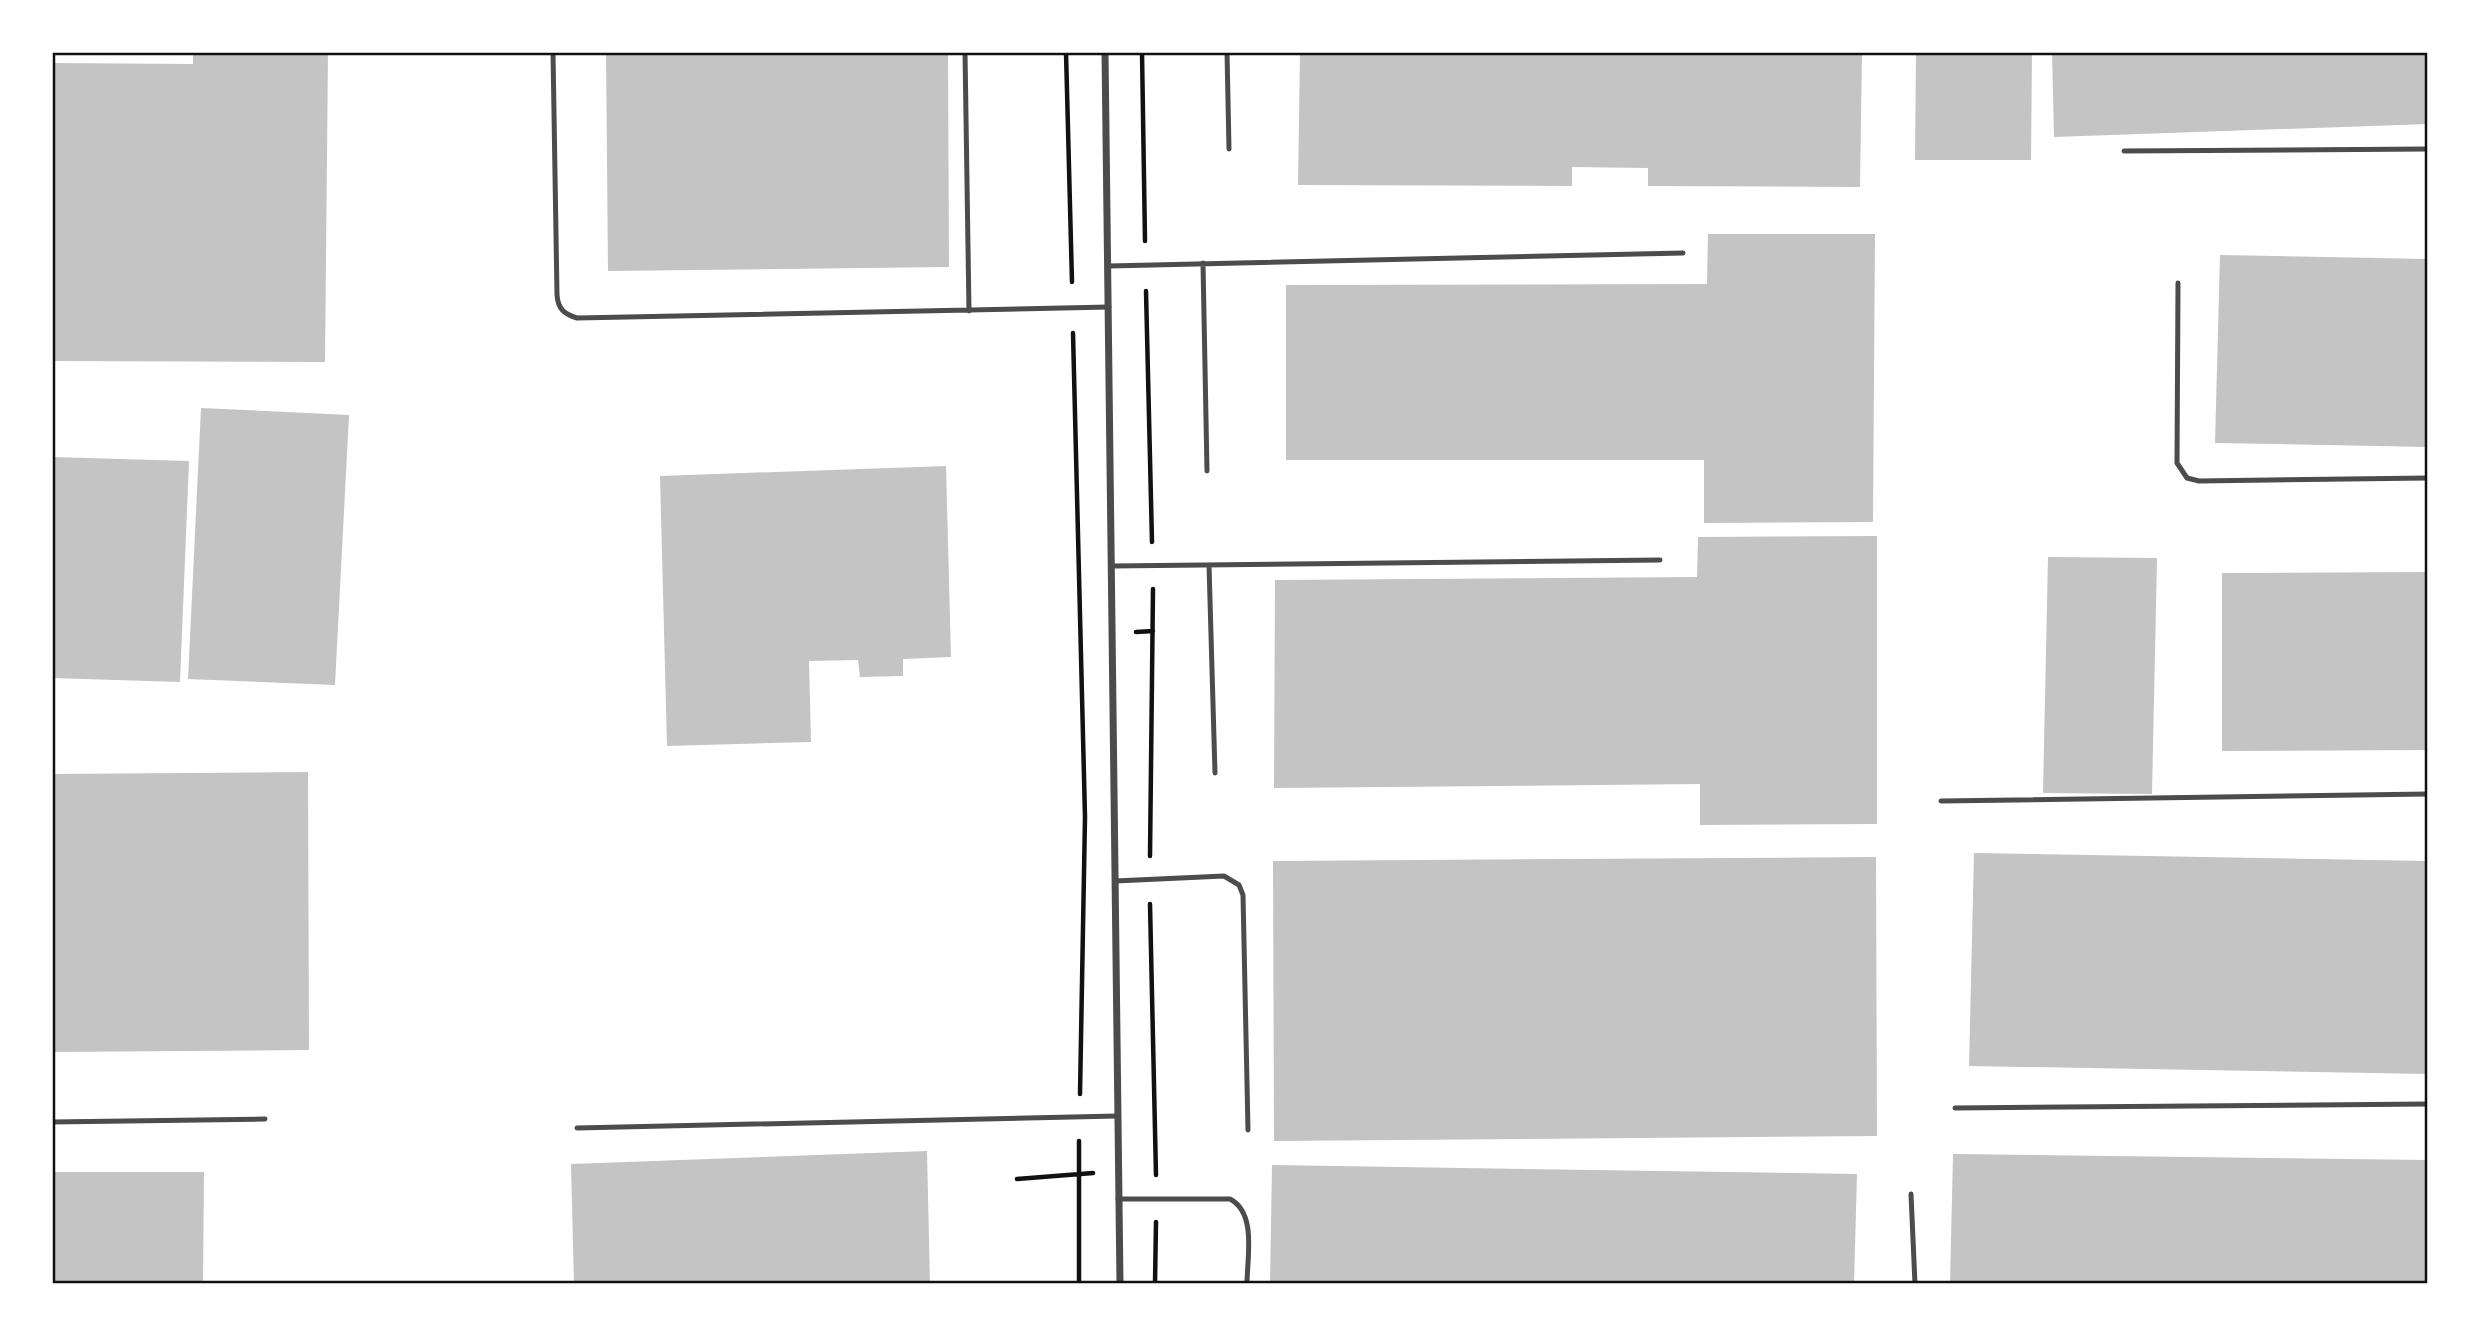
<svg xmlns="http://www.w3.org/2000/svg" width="2480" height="1336" viewBox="0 0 2480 1336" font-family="'DejaVu Sans',sans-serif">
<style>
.building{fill:#c4c4c4}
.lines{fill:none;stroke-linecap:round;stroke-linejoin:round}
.path{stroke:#111;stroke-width:4.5}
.service{stroke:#4c4c4c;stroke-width:5}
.minor{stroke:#4c4c4c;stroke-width:7}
.neatline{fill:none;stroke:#111;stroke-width:2.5}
</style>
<rect width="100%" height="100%" fill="#fff"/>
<!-- building -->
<path class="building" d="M 193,52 L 328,52 L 325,362 L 52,361 L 52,63 L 193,64 Z
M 606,52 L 948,52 L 949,267 L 608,271 Z
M 1300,52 L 1862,52 L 1860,187 L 1648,186 L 1648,168 L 1572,167 L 1572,186 L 1298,185 Z
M 1916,52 L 2032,52 L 2031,160 L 1915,160 Z
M 2052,52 L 2428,52 L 2428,124 L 2054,137 Z
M 1708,234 L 1875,234 L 1873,522 L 1704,523 L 1704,460 L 1286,460 L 1286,285 L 1707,284 Z
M 2220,255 L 2428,259 L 2428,447 L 2215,443 Z
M 201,408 L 349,415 L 335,685 L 188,679 Z
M 52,457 L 189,461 L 180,682 L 52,678 Z
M 946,466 L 951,657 L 903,659 L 903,676 L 860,677 L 858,660 L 809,661 L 811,742 L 667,746 L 660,476 Z
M 1877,536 L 1877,824 L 1700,825 L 1700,784 L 1274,788 L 1275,580 L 1697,577 L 1698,537 Z
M 2048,557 L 2157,558 L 2152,794 L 2043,793 Z
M 2428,572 L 2428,750 L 2222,751 L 2222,573 Z
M 308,772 L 309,1050 L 52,1052 L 52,774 Z
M 1974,853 L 2428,861 L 2428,1074 L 1969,1066 Z
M 1876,857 L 1877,1136 L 1274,1141 L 1273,861 Z
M 927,1151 L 930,1284 L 574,1284 L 571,1164 Z
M 1953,1154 L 2428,1160 L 2428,1284 L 1950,1284 Z
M 1272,1165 L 1857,1174 L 1854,1284 L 1270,1284 Z
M 52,1172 L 204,1172 L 203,1284 L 52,1284 Z"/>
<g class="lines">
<!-- path -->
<path class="path" d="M 1066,52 L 1072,282
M 1142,52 L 1145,241
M 1146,291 L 1152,542
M 1073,333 L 1085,817 L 1080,1094
M 1136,632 L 1153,631
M 1150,856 L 1153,589
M 1150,904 L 1156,1175
M 1017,1179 L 1093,1173
M 1079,1284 L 1079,1141
M 1155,1284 L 1156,1222"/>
<!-- service -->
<path class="service" d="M 553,52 L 557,295 C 558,309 564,314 577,318 L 1109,307
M 965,52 L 969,311
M 1227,52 L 1229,149
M 2124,151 L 2428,149
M 1203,263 L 1207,471
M 1109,266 L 1683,253
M 2178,283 L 2177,463 L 2187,478 L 2199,481 L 2428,478
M 1209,565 L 1215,773
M 1112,566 L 1660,560
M 1941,801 L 2428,794
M 1115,881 L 1224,876 L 1239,885 L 1243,895 L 1248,1130
M 1955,1108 L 2428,1104
M 52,1122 L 265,1119
M 577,1128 L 1117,1116
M 1911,1194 L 1915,1284
M 1118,1199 L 1230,1199 C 1257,1213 1247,1258 1247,1284"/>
<!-- minor -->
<path class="minor" d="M 1105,52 L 1120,1284"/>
</g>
<!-- border -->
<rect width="2480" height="1336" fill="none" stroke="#ffffff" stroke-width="108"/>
<rect x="54" y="54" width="2372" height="1228" class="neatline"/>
</svg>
